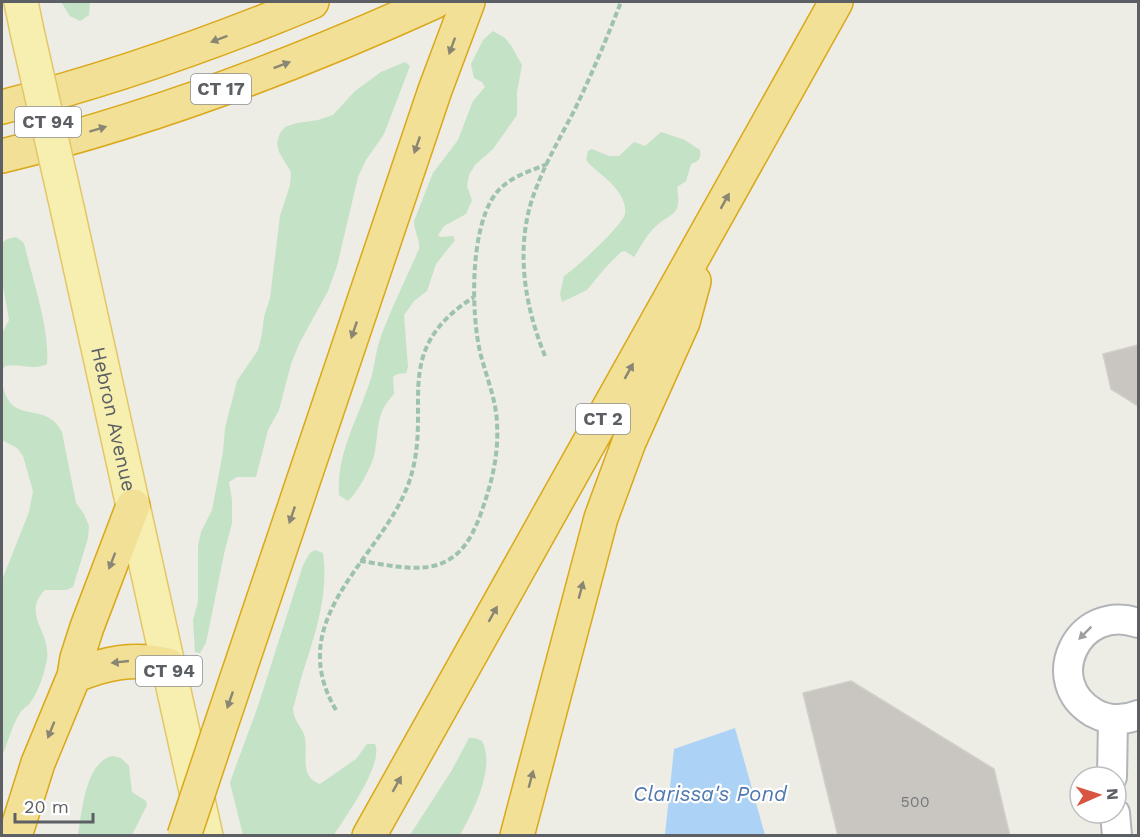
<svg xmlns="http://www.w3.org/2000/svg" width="1140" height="837" viewBox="0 0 1140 837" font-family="'Work Sans',sans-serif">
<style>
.green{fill:#c4e2c5}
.water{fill:#acd2f6}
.building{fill:#c9c6c1;stroke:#d1cec4;stroke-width:1.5}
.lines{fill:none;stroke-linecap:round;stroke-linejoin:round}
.minor-casing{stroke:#b2b4b8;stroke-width:32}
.major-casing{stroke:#e2c768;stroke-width:36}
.highway-casing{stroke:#daa818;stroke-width:36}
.path{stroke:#9dc3aa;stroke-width:4;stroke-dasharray:6 3;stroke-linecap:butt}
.minor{stroke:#fff;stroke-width:28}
.major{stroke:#f6efb0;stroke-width:33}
.highway{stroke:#f2e097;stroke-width:33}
.major-bridge-casing{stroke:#e2c768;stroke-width:36;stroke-linecap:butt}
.highway-bridge-casing{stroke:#daa818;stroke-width:36;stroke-linecap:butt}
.major-bridge{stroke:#f6efb0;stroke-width:33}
.highway-bridge{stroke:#f2e097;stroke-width:33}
.oneway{fill:#898673}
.oneway2{fill:#9d9fa1}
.labels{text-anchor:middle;stroke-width:4.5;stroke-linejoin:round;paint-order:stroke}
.number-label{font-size:16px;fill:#77797a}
.shield{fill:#fff;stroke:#8d8f92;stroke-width:1.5}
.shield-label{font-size:18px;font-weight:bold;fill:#5c5f63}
.street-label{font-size:20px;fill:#5c5f63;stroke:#fff}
.water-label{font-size:21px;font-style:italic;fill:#4e78af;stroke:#fff}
</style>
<rect width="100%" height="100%" fill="#edece5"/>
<!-- green -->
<path class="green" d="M 61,2 L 90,2 L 89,15 L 80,21 L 70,16 Z
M 493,31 L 505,38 L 512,47 L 522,65 L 517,92 L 517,115 L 493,149 L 475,165 L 469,175 L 467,186 L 472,200 L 466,214 L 444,226 L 438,235 L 441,237 L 453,236 L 455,240 L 436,264 L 427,291 L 414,301 L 404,315 L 408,367 L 406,373 L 397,374 L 393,377 L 394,394 C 376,413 379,427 375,451 C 373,465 358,492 348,501 L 339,495 C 336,452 360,416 372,375 C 375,363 376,351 380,339 C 391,309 406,279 419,249 C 420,238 414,232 414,221 L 433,173 L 458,140 L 473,101 L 485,87 L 482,82 L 474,78 L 471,64 L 483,40 Z
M 405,62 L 410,66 L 384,134 L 366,160 L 358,177 L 337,266 L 328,291 L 299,344 L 291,364 L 279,410 L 268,430 L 256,477 L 237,477 L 229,482 L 232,500 L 232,523 L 224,554 L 206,643 L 200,653 L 195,652 L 193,620 L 198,602 L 198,546 L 201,532 L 212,510 L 223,452 L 225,428 L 237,381 L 258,350 L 262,334 L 264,317 L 270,298 L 280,216 L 290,185 L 291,172 L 279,152 L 277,143 L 280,133 L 285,127 L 297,123 L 318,120 L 333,115 L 355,91 L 381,72 Z
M 661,132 L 685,140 L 700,150 C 701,159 699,161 691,164 L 686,181 L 677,187 C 682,218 672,210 653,229 C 646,236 640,248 634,257 L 625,251 L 621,252 L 605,268 L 587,290 L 562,302 L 560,294 L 564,276 C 575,269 622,226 625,214 C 626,208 624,202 621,196 C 614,182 596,172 586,160 L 588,151 L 592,149 L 609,156 L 619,156 L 634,142 L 645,146 Z
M 16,237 L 23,242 L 25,247 C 33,281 50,330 47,364 C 35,371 18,363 5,366 L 2,371 L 2,333 L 9,320 L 2,280 L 2,243 L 7,239 Z
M 2,381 C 9,429 45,398 62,432 L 76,503 L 84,514 L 89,526 L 88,538 L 73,587 L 66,590 L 45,590 C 21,614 51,632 47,659 C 45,672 38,693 30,703 C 27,707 22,709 20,713 C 12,725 8,743 2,756 L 2,580 L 29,512 L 33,491 L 23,456 L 17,448 L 2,440 Z
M 315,550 L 323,553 C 329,595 315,634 303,672 C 299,684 297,696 293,708 C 294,723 303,727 305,738 C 308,755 299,777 320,784 L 356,759 L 367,744 L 375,744 C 384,764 345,817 334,835 L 243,835 L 230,783 L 233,774 L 257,709 L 303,565 L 310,553 Z
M 469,738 L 475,738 L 482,741 C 496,767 473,812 460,835 L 410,835 L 452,770 Z
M 112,756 L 121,758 L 129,766 L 132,792 L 146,801 L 147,805 L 132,835 L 78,835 C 82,812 85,763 112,756 Z"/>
<!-- water -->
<path class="water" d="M 735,728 L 765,835 L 665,835 L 674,749 Z"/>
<!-- building -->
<path class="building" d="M 1138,345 L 1138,406 L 1111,389 L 1103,354 Z
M 851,681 L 994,769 L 1010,836 L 838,836 L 803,693 Z"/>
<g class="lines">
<!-- minor casing -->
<g class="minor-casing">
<path id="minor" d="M 1138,623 C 1078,602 1040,682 1094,713 C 1109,721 1123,721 1138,715
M 1112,777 L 1113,720
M 1115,813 L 1117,836"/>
</g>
<!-- major casing -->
<g class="major-casing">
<g id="major">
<path d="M 21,2 L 27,31"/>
<path id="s1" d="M 68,212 L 206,836"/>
</g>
</g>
<!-- highway casing -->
<g class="highway-casing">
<path id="highway" d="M 2,107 C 108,80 211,44 312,2
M 2,156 C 150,120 295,65 434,2
M 74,676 C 105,663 134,657 168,665
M 218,734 L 435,90 L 468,2
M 15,836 L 38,763 L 74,676 L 77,658 L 87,627 L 133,506
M 369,836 L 836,2
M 517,836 L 601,518 L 629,442 L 683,322 L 694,281"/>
</g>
<!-- path -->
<path class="path" d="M 545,356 C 523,302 514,241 537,186 C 547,160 561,136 574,111 C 591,76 607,38 621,2
M 360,561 C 384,564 413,572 437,565 C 461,557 471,539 480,516 C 491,485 499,457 497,423 C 496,399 486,376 480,352 C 471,312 470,231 494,196 C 506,178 528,172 547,164
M 336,710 C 282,619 379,561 408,485 C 436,409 386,353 474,297"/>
<!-- minor -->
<use href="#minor" class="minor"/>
<!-- major -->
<use href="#major" class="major"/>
<!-- highway -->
<use href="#highway" class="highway"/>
<!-- major-bridge casing -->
<g class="major-bridge-casing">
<path id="major-bridge" d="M 27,31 L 68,212"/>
</g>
<!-- highway-bridge casing -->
<g class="highway-bridge-casing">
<path id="highway-bridge" d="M 184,836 L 218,734"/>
</g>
<!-- major-bridge -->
<use href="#major-bridge" class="major-bridge"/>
<!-- highway-bridge -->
<use href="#highway-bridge" class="highway-bridge"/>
</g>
<!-- one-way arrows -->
<defs><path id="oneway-solid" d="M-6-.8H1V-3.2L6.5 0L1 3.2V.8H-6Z" transform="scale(1.5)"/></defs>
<g class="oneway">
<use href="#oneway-solid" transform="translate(219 39) rotate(159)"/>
<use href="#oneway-solid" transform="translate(452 46) rotate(110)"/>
<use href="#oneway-solid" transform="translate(282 65) rotate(-21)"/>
<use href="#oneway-solid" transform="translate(98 129) rotate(-17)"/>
<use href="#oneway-solid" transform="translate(417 145) rotate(109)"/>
<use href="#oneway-solid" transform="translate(725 201) rotate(-61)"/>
<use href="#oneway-solid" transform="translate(354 330) rotate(109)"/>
<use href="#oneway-solid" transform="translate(629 371) rotate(-61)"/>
<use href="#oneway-solid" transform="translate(292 515) rotate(109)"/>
<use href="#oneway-solid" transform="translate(112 561) rotate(111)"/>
<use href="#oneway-solid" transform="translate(581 590) rotate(-75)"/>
<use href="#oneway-solid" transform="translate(493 614) rotate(-61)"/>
<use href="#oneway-solid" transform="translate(120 662) rotate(174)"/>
<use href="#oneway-solid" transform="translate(230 700) rotate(109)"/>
<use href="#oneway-solid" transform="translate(51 730) rotate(112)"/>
<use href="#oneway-solid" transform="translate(531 779) rotate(-75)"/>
<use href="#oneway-solid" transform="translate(397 784) rotate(-61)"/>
</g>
<use class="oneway2" href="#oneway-solid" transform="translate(1085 633) rotate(135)"/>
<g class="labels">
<!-- number labels -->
<g class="number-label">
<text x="915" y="807">500</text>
</g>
<!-- shield labels -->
<g class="shield">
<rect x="191" y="74" width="60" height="30" rx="4.5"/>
<rect x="15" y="107" width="66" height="30" rx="4.5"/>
<rect x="576" y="404" width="54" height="30" rx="4.5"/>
<rect x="136" y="656" width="66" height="30" rx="4.5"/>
</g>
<g class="shield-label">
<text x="221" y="95">CT 17</text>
<text x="48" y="128">CT 94</text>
<text x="603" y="425">CT 2</text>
<text x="169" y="677">CT 94</text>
</g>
<!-- street labels -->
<g class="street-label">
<text dy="7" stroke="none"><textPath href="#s1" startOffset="212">Hebron Avenue</textPath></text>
</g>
<!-- water labels -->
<g class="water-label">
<text x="710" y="801">Clarissa's Pond</text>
</g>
</g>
<!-- border -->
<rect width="1140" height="837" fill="none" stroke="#5c5f63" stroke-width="6"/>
<!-- north arrow -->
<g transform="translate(1098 795) rotate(87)"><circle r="28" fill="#ffffff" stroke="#bebfc1" stroke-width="1.5"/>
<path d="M0-4.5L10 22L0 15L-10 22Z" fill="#d75541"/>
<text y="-9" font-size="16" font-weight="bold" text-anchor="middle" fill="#5c5f63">N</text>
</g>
<!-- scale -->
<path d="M15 813v9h78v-9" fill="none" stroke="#5c5f63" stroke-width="3"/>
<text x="24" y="813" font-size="18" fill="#5c5f63" stroke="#ffffff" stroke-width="4.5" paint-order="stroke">20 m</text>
</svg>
